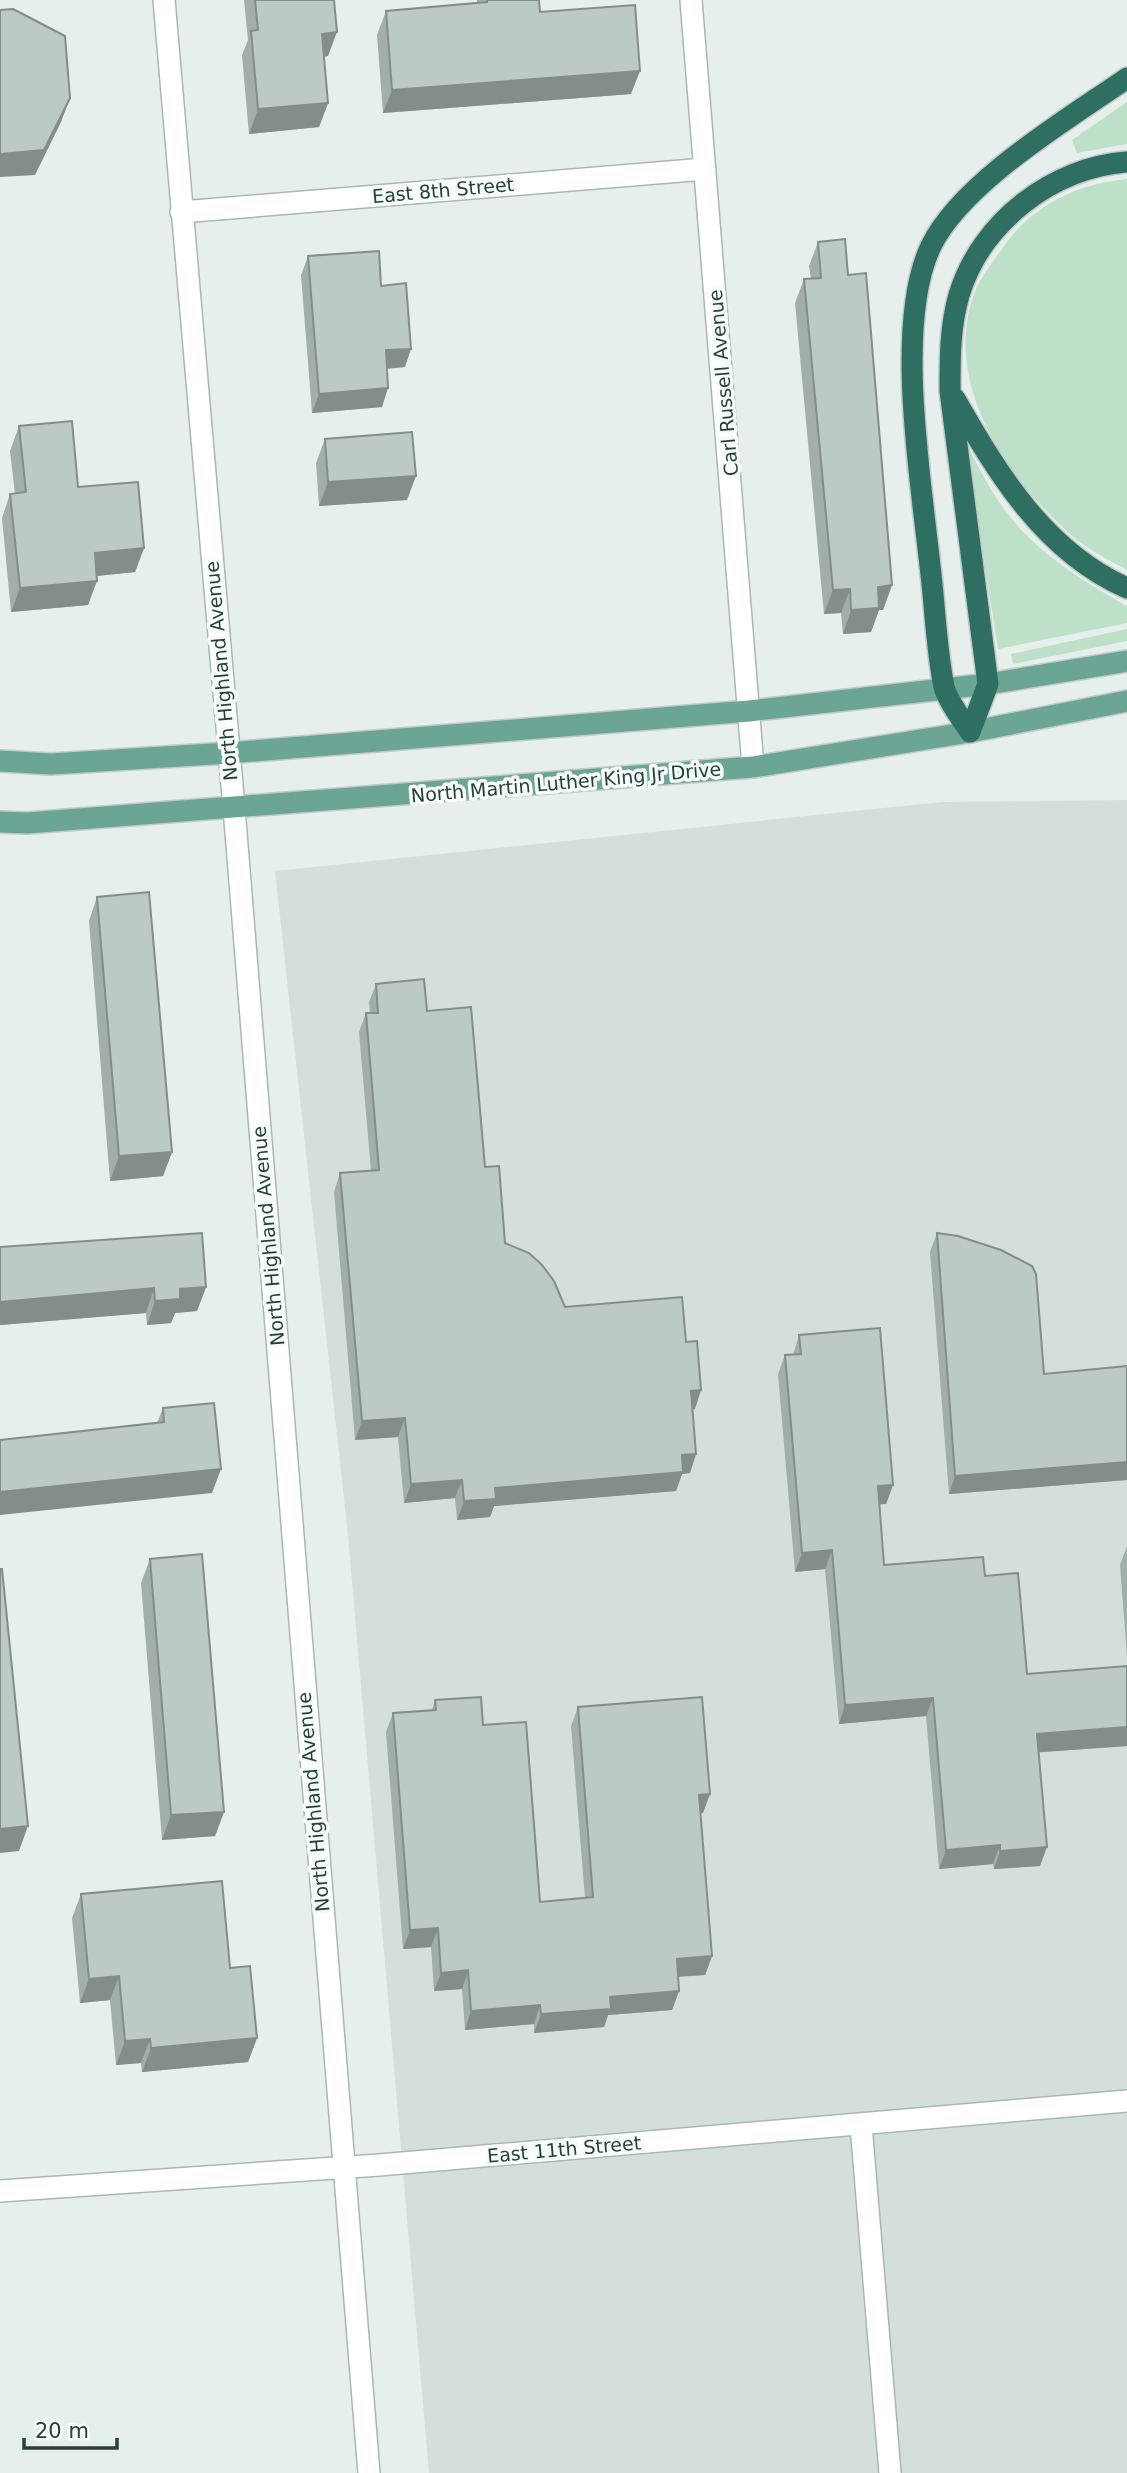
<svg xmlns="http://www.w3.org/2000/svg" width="1127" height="2473" viewBox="0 0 1127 2473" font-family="'DejaVu Sans',sans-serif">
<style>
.built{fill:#d4dfda}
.green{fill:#bfe0c8}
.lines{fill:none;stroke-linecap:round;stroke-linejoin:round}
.street-casing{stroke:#a8b8b2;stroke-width:24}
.primary-casing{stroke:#c2cac8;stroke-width:24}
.highway-casing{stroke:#c2cac8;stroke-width:24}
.street{stroke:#fff;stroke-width:21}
.primary{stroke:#6aa596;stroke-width:21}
.highway{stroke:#2f6f62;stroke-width:21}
.wall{fill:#a1aea9}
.shaded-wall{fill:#838d89}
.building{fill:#bbcac4;stroke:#838d89;stroke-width:2}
.labels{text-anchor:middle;stroke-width:7;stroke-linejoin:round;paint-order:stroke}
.street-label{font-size:19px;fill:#24423a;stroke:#f7fbf9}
</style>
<rect width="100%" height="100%" fill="#e6efeb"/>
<!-- built -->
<path class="built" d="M 1127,800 L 1127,2473 L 429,2473 L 348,1535 L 275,871 L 942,802 Z"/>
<!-- green -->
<path class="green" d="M 1127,102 L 1127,144 L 1077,153 L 1072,140 Z
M 1127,179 L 1127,570 C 1107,559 1085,548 1069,533 C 1006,477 942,382 974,294 C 980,278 992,263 1002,249 C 1031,206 1076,184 1127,179 Z
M 969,449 C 980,470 991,492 1005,510 C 1035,552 1083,581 1127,606 L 1127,623 L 998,649 L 967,452 Z
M 1127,629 L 1127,641 L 1013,664 L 1011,654 Z"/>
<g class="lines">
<!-- street casing -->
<g class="street-casing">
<path id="street" d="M 164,0 L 234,808 L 369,2473
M 691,0 L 753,767
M 181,212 L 705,169
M 861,2125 L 890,2473
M 0,2191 L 379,2165 L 1127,2101"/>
</g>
<!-- primary casing -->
<g class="primary-casing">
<path id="primary" d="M 0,761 L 51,764 L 228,753 L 749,711 L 988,684 L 1127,661
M 0,822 L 27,823 L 753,767 L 970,732 L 1127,701"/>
</g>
<!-- highway casing -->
<g class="highway-casing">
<path id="highway" d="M 955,399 C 998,474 1045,552 1127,588
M 970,732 C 962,719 948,702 944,687 C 936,647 935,605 930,566 C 921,480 894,323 931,246 C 962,182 1068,119 1127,78
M 970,732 L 988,684 L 950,391 C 950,358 950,326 959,295 C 981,222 1053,167 1127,162"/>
</g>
<!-- street -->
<use href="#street" class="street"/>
<!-- primary -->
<use href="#primary" class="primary"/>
<!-- highway -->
<use href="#highway" class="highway"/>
</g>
<!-- wall -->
<path class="wall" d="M 244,0 L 334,0 L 328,56 L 324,57 L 328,103 L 319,127 L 249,134 L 242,55 L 248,40 Z
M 477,0 L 539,0 L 540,12 L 631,94 L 383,113 L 377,35 L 386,11 L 477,3 Z
M 818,242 L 848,275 L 892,585 L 883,610 L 879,610 L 871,632 L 843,634 L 841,613 L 824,614 L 795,303 L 804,279 L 811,279 L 809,266 Z
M 308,256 L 381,286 L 405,367 L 387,369 L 382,407 L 312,413 L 301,275 Z
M 19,426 L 78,487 L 144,548 L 135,572 L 97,576 L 88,605 L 11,612 L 2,518 L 10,494 L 15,494 L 10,451 Z
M 325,439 L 407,500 L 319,506 L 316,463 Z
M 97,897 L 172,1152 L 163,1176 L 110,1181 L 89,921 Z
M 376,984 L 427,1011 L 485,1167 L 505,1243 L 565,1307 L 686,1342 L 695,1409 L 693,1409 L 696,1454 L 690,1473 L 682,1474 L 676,1491 L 494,1506 L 490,1517 L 457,1520 L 455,1498 L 404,1503 L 398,1437 L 355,1440 L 334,1192 L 340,1173 L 371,1171 L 359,1032 L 366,1013 L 370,1013 L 369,1002 Z
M 937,1233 L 1044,1374 L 1127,1366 L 1127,1480 L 949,1494 L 930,1252 Z
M 0,1247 L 206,1287 L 197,1311 L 175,1313 L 171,1323 L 147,1325 L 146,1313 L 0,1325 Z
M 799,1335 L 893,1485 L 886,1504 L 879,1504 L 884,1565 L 985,1576 L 1027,1674 L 1127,1666 L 1127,1746 L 1039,1752 L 1040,1866 L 994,1869 L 993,1864 L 939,1869 L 926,1716 L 839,1724 L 825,1569 L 795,1572 L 778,1374 L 785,1355 L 793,1355 Z
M 163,1408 L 212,1493 L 157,1423 Z
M 1127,1546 L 1127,1656 L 1120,1565 Z
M 150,1559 L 224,1812 L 215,1836 L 162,1840 L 141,1583 Z
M 435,1700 L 483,1725 L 540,1902 L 585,1898 L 571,1726 L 578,1707 L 703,1813 L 700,1813 L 712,1956 L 705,1975 L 678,1977 L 679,1991 L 672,2010 L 608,2015 L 604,2027 L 534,2033 L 534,2024 L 465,2030 L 462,1989 L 434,1991 L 431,1947 L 403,1949 L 386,1732 L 393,1713 L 432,1710 Z
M 81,1894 L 230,1968 L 257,2038 L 248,2062 L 142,2072 L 141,2063 L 116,2065 L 110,2000 L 80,2003 L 72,1918 Z"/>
<!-- shaded-wall -->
<path class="shaded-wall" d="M 337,32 L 328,56 L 313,58 L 322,34 Z
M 640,71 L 631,94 L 383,113 L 392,90 Z
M 70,98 L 61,122 L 35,175 L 0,177 L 0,154 Z
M 328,103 L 319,127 L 249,134 L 258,109 Z
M 411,349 L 405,367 L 379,369 L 386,350 Z
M 388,388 L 382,407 L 312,413 L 319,394 Z
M 416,476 L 407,500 L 319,506 L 328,482 Z
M 144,548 L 135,572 L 86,577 L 95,553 Z
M 97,581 L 88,605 L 11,612 L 20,588 Z
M 892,585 L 883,610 L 879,610 L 871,632 L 843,634 L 851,610 L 878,587 Z
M 850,589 L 841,613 L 824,614 L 833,590 Z
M 172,1152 L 163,1176 L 110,1181 L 119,1156 Z
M 206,1287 L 197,1311 L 175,1313 L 171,1323 L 147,1325 L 155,1301 L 180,1289 Z
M 154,1288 L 146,1313 L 0,1325 L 0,1302 Z
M 701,1390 L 695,1409 L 684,1410 L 691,1391 Z
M 405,1418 L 398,1437 L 355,1440 L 362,1421 Z
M 696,1454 L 690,1473 L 682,1474 L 676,1491 L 494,1506 L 490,1517 L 457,1520 L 464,1501 L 495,1488 L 682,1455 Z
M 1127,1462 L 1127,1480 L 949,1494 L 955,1476 Z
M 221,1469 L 212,1493 L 0,1515 L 0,1492 Z
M 462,1480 L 455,1498 L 404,1503 L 411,1484 Z
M 893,1485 L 886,1504 L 871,1505 L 878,1486 Z
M 832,1550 L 825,1569 L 795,1572 L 802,1553 Z
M 933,1698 L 926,1716 L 839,1724 L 845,1705 Z
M 1127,1727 L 1127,1746 L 1030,1753 L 1037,1734 Z
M 710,1794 L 703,1813 L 692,1814 L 699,1795 Z
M 224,1812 L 215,1836 L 162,1840 L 171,1815 Z
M 28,1826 L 19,1851 L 0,1853 L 0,1829 Z
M 1000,1845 L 993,1864 L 939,1869 L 946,1850 Z
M 1047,1847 L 1040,1866 L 994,1869 L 1000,1851 Z
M 438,1928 L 431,1947 L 403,1949 L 410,1930 Z
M 712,1956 L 705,1975 L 670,1977 L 677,1959 Z
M 468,1970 L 462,1989 L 434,1991 L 441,1973 Z
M 119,1976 L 110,2000 L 80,2003 L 89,1979 Z
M 679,1991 L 672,2010 L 608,2015 L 604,2027 L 534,2033 L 541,2014 L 610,1997 Z
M 540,2005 L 534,2024 L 465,2030 L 471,2011 Z
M 257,2038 L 248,2062 L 142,2072 L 151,2048 Z
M 150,2039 L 141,2063 L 116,2065 L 125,2041 Z"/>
<!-- building -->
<path class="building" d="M 255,0 L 334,0 L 337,32 L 322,34 L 328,103 L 258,109 L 251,31 L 258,30 Z
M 487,0 L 539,0 L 540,12 L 635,5 L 640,71 L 392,90 L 386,11 L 487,2 Z
M 13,9 L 65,36 L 70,98 L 44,150 L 0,154 L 0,10 Z
M 845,239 L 848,275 L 866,273 L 892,585 L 878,587 L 879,608 L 851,610 L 850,589 L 833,590 L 804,279 L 821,278 L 818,242 Z
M 379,251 L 381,286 L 406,283 L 411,349 L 386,350 L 388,388 L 319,394 L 308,256 Z
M 72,421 L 78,487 L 138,482 L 144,548 L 95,553 L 97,581 L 20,588 L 10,494 L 26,492 L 19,426 Z
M 412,432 L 416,476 L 328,482 L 325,439 Z
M 149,892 L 172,1152 L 119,1156 L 97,897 Z
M 424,979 L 427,1011 L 471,1007 L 485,1167 L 499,1166 L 505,1243 L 529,1253 L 542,1265 L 554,1281 L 565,1307 L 682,1297 L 686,1342 L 697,1341 L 701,1390 L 691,1391 L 696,1454 L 682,1455 L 683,1472 L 495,1488 L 496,1499 L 464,1501 L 462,1480 L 411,1484 L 405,1418 L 362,1421 L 340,1173 L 379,1170 L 366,1013 L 378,1013 L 376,984 Z
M 202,1233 L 206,1287 L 180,1289 L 180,1299 L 155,1301 L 154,1288 L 0,1302 L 0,1247 Z
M 937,1233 L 958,1236 L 1001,1250 L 1032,1266 L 1036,1274 L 1044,1374 L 1127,1366 L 1127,1462 L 955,1476 Z
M 880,1328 L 893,1485 L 878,1486 L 884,1565 L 983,1557 L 985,1576 L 1018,1573 L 1027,1674 L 1127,1666 L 1127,1727 L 1037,1734 L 1047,1847 L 1000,1851 L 1000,1845 L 946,1850 L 933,1698 L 845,1705 L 832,1550 L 802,1553 L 785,1355 L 801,1354 L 799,1335 Z
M 214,1403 L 221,1469 L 0,1492 L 0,1440 L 164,1422 L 163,1408 Z
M 202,1554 L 224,1812 L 171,1815 L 150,1559 Z
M 0,1569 L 2,1569 L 28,1826 L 0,1829 Z
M 481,1697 L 483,1725 L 526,1722 L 540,1902 L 593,1897 L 578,1707 L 702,1697 L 710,1794 L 699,1795 L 712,1956 L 677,1959 L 679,1991 L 610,1997 L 611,2009 L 541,2014 L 540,2005 L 471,2011 L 468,1970 L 441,1973 L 438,1928 L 410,1930 L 393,1713 L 436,1710 L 435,1700 Z
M 222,1881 L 230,1968 L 250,1966 L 257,2038 L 151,2048 L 150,2039 L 125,2041 L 119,1976 L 89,1979 L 81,1894 Z"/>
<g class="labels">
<!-- street labels -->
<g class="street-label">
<text transform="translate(443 190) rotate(-5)" y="7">East 8th Street</text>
<text transform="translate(723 383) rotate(-95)" y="7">Carl Russell Avenue</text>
<text transform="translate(221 671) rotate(-95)" y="7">North Highland Avenue</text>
<text transform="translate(566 782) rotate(-5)" y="7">North Martin Luther King Jr Drive</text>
<text transform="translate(268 1236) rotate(-95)" y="7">North Highland Avenue</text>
<text transform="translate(313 1802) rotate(-95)" y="7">North Highland Avenue</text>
<text transform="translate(564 2149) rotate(-5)" y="7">East 11th Street</text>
</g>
</g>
<!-- scale -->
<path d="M24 2438v10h93v-10" fill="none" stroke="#24423a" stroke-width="3.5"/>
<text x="35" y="2438" font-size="21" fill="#24423a" stroke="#f7fbf9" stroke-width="5" paint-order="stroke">20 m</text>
</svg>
